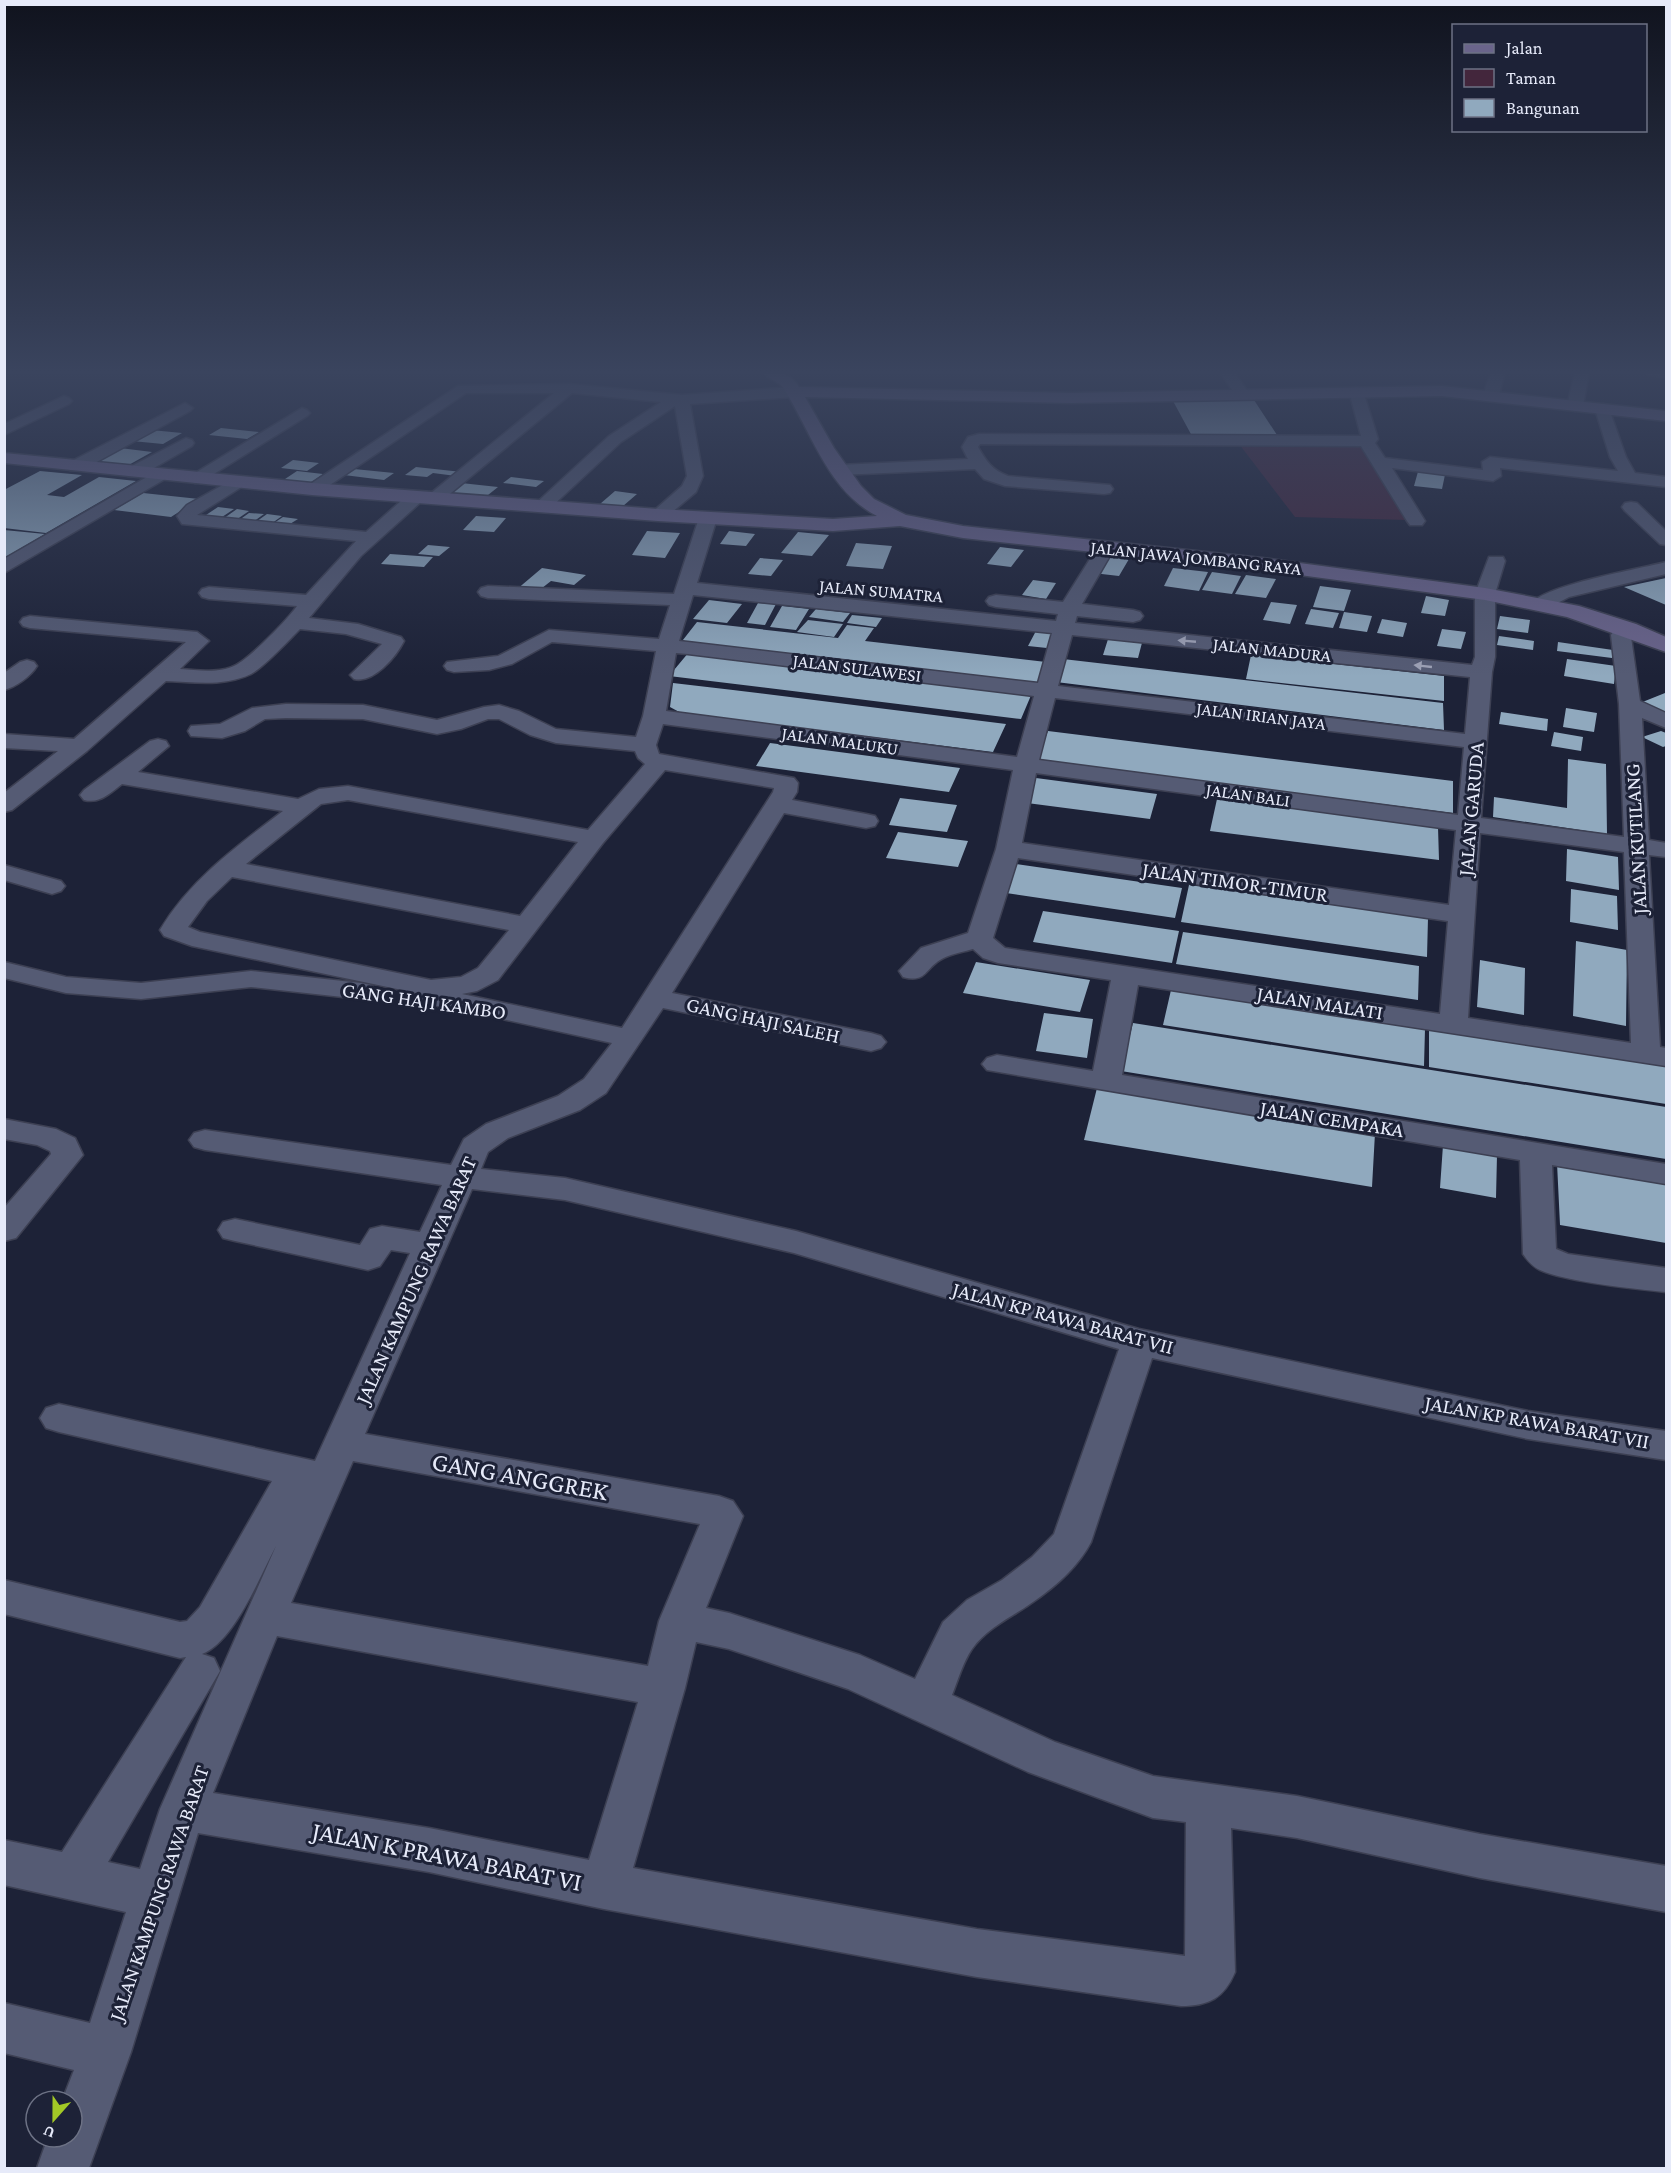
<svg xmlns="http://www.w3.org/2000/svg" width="1671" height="2173" viewBox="0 0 1671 2173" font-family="'Crimson Pro',serif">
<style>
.green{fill:#43263c}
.building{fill:#90a9be}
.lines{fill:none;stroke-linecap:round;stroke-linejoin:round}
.street-casing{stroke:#3d4053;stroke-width:3}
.secondary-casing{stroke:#3d4053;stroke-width:3}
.street{fill:#555b74;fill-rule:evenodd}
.secondary{fill:#6a648b;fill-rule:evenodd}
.oneway{fill:#9ea2b6}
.labels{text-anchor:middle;stroke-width:6;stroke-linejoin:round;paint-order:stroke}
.far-street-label{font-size:18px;fill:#e6eaf9;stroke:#1d2237}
.street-label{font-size:21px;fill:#e6eaf9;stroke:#1d2237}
.near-street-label{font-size:26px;fill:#e6eaf9;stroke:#1d2237}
</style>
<rect width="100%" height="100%" fill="#1d2237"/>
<!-- green -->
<path class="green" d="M 1239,444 L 1362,445 L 1408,520 L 1295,517 Z"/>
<!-- building -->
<path class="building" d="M 1254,400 L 1277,435 L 1192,436 L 1173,401 Z
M 221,428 L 259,432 L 247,439 L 209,435 Z
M 151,430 L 182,433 L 163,444 L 132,441 Z
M 120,448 L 152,452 L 125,467 L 92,464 Z
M 293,460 L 319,463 L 307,471 L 281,468 Z
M 416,467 L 462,472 L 456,476 L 433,473 L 427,477 L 405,475 Z
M 1419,468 L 1446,470 L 1442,489 L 1414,486 Z
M 354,469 L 394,473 L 384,480 L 344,475 Z
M 40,471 L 82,475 L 47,495 L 64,497 L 99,477 L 136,481 L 46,533 L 4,528 L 4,490 Z
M 297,471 L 323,474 L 306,486 L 279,483 Z
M 511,477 L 544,481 L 536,487 L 503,483 Z
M 461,483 L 498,487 L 483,499 L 446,495 Z
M 615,491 L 637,494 L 623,506 L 600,504 Z
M 143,493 L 199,499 L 171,517 L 114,510 Z
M 218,507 L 234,509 L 216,521 L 200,519 Z
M 237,509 L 249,511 L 233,522 L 220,521 Z
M 249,513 L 264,514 L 250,524 L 235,523 Z
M 267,514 L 282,516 L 268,526 L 253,524 Z
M 476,516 L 506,518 L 494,532 L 463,530 Z
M 283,517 L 298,519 L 285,527 L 271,525 Z
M 4,530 L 45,534 L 4,558 Z
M 647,531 L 680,533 L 665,558 L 632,555 Z
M 729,531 L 755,534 L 746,546 L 720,544 Z
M 798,532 L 829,535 L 812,556 L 781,553 Z
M 856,543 L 892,546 L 883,569 L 846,566 Z
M 428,545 L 450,547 L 439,556 L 418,554 Z
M 1000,547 L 1024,550 L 1011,567 L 987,564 Z
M 390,554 L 433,557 L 424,567 L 381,564 Z
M 1103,556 L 1129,559 L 1119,576 L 1093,573 Z
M 760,558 L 783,560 L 771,576 L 748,574 Z
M 542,568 L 586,575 L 574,585 L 551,581 L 537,592 L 516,590 Z
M 1173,568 L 1208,572 L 1199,591 L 1164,586 Z
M 1212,572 L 1241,576 L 1232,594 L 1202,590 Z
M 1246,575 L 1276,579 L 1266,598 L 1235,594 Z
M 1666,578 L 1666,605 L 1624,587 Z
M 1033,580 L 1056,583 L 1046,599 L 1022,595 Z
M 1320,586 L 1351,590 L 1344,611 L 1313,607 Z
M 1426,596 L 1449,600 L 1445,616 L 1421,613 Z
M 709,600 L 742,604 L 727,623 L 693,619 Z
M 1271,602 L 1297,605 L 1290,624 L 1263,620 Z
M 758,603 L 776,604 L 765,625 L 747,623 Z
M 782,606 L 809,609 L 796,630 L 770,627 Z
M 816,609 L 850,613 L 843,622 L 809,617 Z
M 1311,609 L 1339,613 L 1333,628 L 1305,624 Z
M 1344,612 L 1372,616 L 1367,632 L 1339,628 Z
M 852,615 L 882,618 L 876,627 L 847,623 Z
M 1500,616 L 1530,620 L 1528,633 L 1497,629 Z
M 1382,619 L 1407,623 L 1403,637 L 1377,633 Z
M 808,620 L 843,624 L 834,637 L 797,632 Z
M 697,622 L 838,638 L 847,625 L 874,628 L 865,641 L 1046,662 L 1036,686 L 679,645 Z
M 1037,629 L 1056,631 L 1047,648 L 1028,646 Z
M 1442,629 L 1466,632 L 1461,649 L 1437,646 Z
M 1109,636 L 1143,639 L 1138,658 L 1103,655 Z
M 1499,636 L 1534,641 L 1533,650 L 1497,645 Z
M 1558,642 L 1613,650 L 1612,658 L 1557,651 Z
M 689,652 L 1032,693 L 1021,719 L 669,676 Z
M 1251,655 L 1444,676 L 1444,701 L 1246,679 Z
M 1063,659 L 1443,703 L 1444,730 L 1056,682 Z
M 1567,659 L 1616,666 L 1614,684 L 1564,676 Z
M 673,683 L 733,690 L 1006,724 L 993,752 L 681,713 L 670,707 Z
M 1665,693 L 1666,714 L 1640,703 Z
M 1566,708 L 1597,713 L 1594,732 L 1563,727 Z
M 1501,712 L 1548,719 L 1547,731 L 1499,724 Z
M 1048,731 L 1453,781 L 1453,813 L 1037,760 Z
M 1661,731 L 1666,733 L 1666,746 L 1663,747 L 1642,737 Z
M 1554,732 L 1583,737 L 1581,751 L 1551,746 Z
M 770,743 L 809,748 L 960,768 L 949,792 L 756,766 Z
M 1568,759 L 1606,764 L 1607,834 L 1493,817 L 1494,797 L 1567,808 Z
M 1036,778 L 1157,794 L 1150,819 L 1027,803 Z
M 900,798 L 957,805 L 947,832 L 889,825 Z
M 1217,799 L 1438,827 L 1439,860 L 1210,831 Z
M 898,832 L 968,841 L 958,867 L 886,858 Z
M 1567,849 L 1618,857 L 1619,890 L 1566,881 Z
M 1016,864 L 1182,888 L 1175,918 L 1006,893 Z
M 1189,885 L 1428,918 L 1427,957 L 1181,922 Z
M 1571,889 L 1617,896 L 1618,930 L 1570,922 Z
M 1043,911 L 1179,931 L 1172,963 L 1033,942 Z
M 1183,932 L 1419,966 L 1418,1000 L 1176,964 Z
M 1576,941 L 1627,950 L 1626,1026 L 1573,1016 Z
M 1480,960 L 1525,968 L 1524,1015 L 1477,1007 Z
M 976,962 L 1090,980 L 1080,1012 L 963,993 Z
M 1171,990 L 1425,1029 L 1424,1066 L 1163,1025 Z
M 1044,1013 L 1093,1019 L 1087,1058 L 1036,1051 Z
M 1133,1023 L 1666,1107 L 1666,1159 L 1121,1071 Z
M 1429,1029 L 1666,1065 L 1666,1104 L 1429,1067 Z
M 1097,1088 L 1375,1133 L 1372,1187 L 1084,1140 Z
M 1443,1145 L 1497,1155 L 1496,1198 L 1440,1188 Z
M 1557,1163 L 1666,1181 L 1666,1243 L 1560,1225 Z"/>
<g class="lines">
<!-- street casing -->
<g class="street-casing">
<path id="street" d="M 1220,372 L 1234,372 L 1251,396 L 1248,399 L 1238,399 Z
M 1491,372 L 1505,372 L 1499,395 L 1491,400 L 1483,395 Z
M 1575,372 L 1589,372 L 1583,406 L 1575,411 L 1567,406 Z
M 1646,372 L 1666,372 L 1666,377 L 1648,375 Z
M 569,384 L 682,395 L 794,387 L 802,392 L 794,397 L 690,404 L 703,476 L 696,492 L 664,519 L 652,519 L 649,515 L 682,486 L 687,476 L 675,406 L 621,442 L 548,510 L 536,510 L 533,506 L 609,436 L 661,402 L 572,393 L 440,502 L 428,502 L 425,498 L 554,393 L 466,393 L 318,493 L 306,493 L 303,489 L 458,386 Z
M 1356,387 L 1363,391 L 1378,439 L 1375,443 L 1385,458 L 1483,470 L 1482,462 L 1490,457 L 1618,471 L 1610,457 L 1595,409 L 1603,404 L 1608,406 L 1626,457 L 1635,473 L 1666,477 L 1666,487 L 1500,468 L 1501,476 L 1493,481 L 1392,468 L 1425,521 L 1422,525 L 1410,525 L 1407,521 L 1361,446 L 980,444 L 978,447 C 986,461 992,470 1008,476 L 1110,485 L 1113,489 L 1110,493 L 1104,494 L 1005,486 L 984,479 L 975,469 L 839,475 L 831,470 L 839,465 L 968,459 L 962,447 L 968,437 L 979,434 L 1361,436 L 1349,391 Z
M 64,396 L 69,398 L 72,401 L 69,404 L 4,435 L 4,424 Z
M 185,403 L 193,408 L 190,411 L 82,470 L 70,470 L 68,466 L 70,462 Z
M 302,408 L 307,410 L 310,413 L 307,416 L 201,482 L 195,483 L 187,478 Z
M 186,438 L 192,440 L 194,443 L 192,446 L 140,476 L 128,476 L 126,472 L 128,468 Z
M 159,470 L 165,471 L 167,475 L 165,479 L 4,573 L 4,559 Z
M 237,477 L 243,478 L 245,482 L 243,486 L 197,515 L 366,532 L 410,493 L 422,493 L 425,497 L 422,501 L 361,556 L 309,618 L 358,624 L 401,637 L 404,641 C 396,657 373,684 354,679 L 350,675 L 382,644 L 346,634 L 300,629 C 288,641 264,667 251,674 C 224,687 194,682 166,681 L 87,751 L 12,810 L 4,812 L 4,793 L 58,751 L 4,748 L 4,734 L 74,739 L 186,642 L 30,628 L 23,626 L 20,622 L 23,618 L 30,616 L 197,632 L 209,641 L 180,669 C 198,670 219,674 236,665 C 250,658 288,619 297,606 L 209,599 L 202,597 L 199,593 L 202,589 L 209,587 L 306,595 L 356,541 L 182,524 L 177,516 L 187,505 Z
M 1631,502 L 1637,503 L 1666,531 L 1666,545 L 1660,544 L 1625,511 L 1622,507 L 1625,503 Z
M 708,513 L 714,514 L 717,518 L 697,583 L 1056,621 L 1058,614 L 996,607 L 989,605 L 986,601 L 989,597 L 996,595 L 1063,602 L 1100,543 L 1112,543 L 1115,547 L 1082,604 L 1133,610 L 1140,612 L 1143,616 L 1140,620 L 1133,622 L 1077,616 L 1075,623 L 1472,665 L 1475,657 L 1475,594 L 1489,557 L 1503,557 L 1505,561 L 1495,594 L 1495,657 L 1492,672 L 1481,818 L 1624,837 L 1619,704 L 1611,635 C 1617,626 1624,622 1635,625 L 1638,629 L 1631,637 L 1640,701 L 1666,713 L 1666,728 L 1642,718 L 1649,840 L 1666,843 L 1666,857 L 1649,855 L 1660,1047 L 1666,1048 L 1666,1066 L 1138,985 L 1122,1075 L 1666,1164 L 1666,1184 L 1552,1165 L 1556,1249 L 1568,1254 L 1666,1268 L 1666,1292 C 1636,1289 1566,1282 1540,1270 C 1532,1266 1528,1261 1523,1254 L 1520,1160 L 987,1070 L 982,1064 L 987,1058 L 997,1055 L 1093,1071 L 1111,980 L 998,963 L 983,958 L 973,949 C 963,952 949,954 940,960 C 924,970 926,983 903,977 L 899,971 L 921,948 L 968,933 L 996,849 L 1013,770 L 663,724 L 656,745 L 659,754 L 794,778 L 798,783 L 797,792 L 792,800 L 866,814 L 875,816 L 878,821 L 875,826 L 866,828 L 784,813 L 672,993 L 871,1033 L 881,1036 L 886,1042 L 881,1048 L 871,1051 L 663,1008 L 606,1093 L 580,1110 L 508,1138 L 488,1152 L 481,1169 L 565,1178 L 796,1231 L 1139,1329 L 1528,1411 L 1666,1431 L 1666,1460 L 1528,1439 L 1152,1358 L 1091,1542 C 1078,1567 1054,1588 1030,1604 C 1010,1618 987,1628 972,1649 C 963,1662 958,1680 952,1695 L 1055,1742 L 1153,1776 L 1297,1796 L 1480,1834 L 1666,1866 L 1666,1912 L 1480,1878 L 1297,1838 L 1231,1828 L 1235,1972 C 1224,1998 1209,2006 1181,2006 L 977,1977 L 604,1909 L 429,1872 L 198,1833 L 131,2052 L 89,2168 L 37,2168 L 48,2137 L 72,2137 L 72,2101 L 62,2101 L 74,2070 L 4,2053 L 4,2003 L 90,2023 L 126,1912 L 4,1885 L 4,1840 L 62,1852 L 186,1657 L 180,1658 L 4,1614 L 4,1580 L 180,1622 L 187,1621 L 200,1607 L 272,1481 L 59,1432 L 46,1428 L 40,1418 L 46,1408 L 59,1404 L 315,1461 L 410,1253 L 391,1250 L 380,1266 L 368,1270 L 235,1241 L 223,1238 L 218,1230 L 223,1222 L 235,1219 L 360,1245 L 370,1229 L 382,1226 L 420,1232 L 442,1185 L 205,1150 L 194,1147 L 189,1140 L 194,1133 L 205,1130 L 451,1165 L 464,1139 L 486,1124 L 558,1096 L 584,1079 L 612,1043 L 452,1008 L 423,1004 L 419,998 L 421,994 L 192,946 L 164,936 L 160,930 C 190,880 237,846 283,811 L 122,784 C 110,793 100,804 84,800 L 80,795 L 84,790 L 150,741 L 158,739 L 166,741 L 169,746 L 138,772 L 298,799 L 319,789 L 348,786 L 588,830 L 645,764 L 638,758 L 635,751 L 556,743 L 530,735 L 499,719 L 488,719 L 461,729 L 437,734 L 363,719 L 286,718 L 265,719 L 245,731 L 222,738 L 191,736 L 188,731 L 191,726 L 220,724 L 252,708 L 286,704 L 363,705 L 437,720 L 484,707 L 499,705 L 519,711 L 556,729 L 636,737 L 643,716 L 656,651 L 552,642 L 512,664 L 489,670 L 454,672 L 447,670 L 444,666 L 447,662 L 498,656 L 549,630 L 659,639 L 670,605 L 488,598 L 481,596 L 478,592 L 481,588 L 488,586 L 674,594 L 699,518 L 702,514 ZM 693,595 L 1052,633 L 1038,683 L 679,641 ZM 1072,635 L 1470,677 L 1465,734 L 1058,686 ZM 676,653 L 688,654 L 1034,696 L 1017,757 L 666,711 ZM 1055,698 L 1464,747 L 1458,815 L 1039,760 ZM 665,770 L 774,788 L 773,792 L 622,1028 L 462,994 L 477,991 L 498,980 L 603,843 ZM 1036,773 L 1456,830 L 1449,905 L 1022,843 ZM 348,800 L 578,842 L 520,916 L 246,864 L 321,804 ZM 1480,833 L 1624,852 L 1631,1043 L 1468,1018 ZM 1018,858 L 1448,921 L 1440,1014 L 1005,948 L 993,938 ZM 232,877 L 509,930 L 478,968 L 461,977 L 431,980 L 200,932 L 188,927 L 207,901 ZM 472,1189 L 565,1200 L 794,1253 L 1119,1349 L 1054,1534 L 1032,1557 L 1002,1580 L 967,1600 L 943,1622 L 915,1679 L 860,1655 L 729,1613 L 706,1608 L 743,1516 L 733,1501 L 719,1496 L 365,1434 ZM 353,1461 L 700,1524 L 659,1621 L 648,1666 L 291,1603 ZM 276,1546 L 160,1809 L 140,1869 L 108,1862 L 220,1671 L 214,1658 L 202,1654 C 234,1642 260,1576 276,1546 ZM 277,1636 L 638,1702 L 589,1860 L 429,1828 L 213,1793 ZM 696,1642 L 729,1649 L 848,1689 L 1028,1772 L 1153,1818 L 1186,1822 L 1185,1956 L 977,1929 L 633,1868 L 685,1688 Z
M 1666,562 L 1666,574 L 1569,597 L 1548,608 L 1534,608 L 1531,604 C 1544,585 1640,569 1666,562 Z
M 27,660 L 34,662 L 37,666 C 31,676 16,687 4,690 L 4,673 L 20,662 Z
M 4,865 L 61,881 L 65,886 L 61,891 L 52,894 L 4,880 Z
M 4,962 L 66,977 L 141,983 L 251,971 L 361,983 L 371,985 L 375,991 L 371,997 L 361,999 L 251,987 L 141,999 L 66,993 L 4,978 Z
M 4,1119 L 56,1129 L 75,1138 L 83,1155 L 16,1238 L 4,1241 L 4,1208 L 51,1154 L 50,1151 L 37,1145 L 4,1139 Z"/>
</g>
<!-- secondary casing -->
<g class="secondary-casing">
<path id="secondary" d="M 763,372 C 777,371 792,374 799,387 L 1071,393 L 1442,386 L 1666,411 L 1666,421 L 1442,396 L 1071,403 L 805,397 L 834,448 L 861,486 L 874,499 L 906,515 L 963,526 L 1262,558 L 1485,588 L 1579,606 L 1636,624 L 1666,637 L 1666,652 L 1567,617 L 1485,600 L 1262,570 L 963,538 L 900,526 L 833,531 L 658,521 L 312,495 L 4,463 L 4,453 L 312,483 L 658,509 L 833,519 L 877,516 C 828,491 812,433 784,389 C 779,381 769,380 763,372 Z"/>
</g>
<!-- street -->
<use href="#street" class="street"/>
<!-- secondary -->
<use href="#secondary" class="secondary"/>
</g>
<!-- one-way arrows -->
<defs><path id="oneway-solid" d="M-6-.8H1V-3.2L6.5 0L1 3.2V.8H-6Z" transform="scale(1.5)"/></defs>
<g class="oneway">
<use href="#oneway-solid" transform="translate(1187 641) rotate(-175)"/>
<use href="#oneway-solid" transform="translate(1423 666) rotate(-174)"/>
</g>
<!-- sky -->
<linearGradient id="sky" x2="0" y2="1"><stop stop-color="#10131e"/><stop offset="0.55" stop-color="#3a445e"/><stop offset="1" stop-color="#3a445e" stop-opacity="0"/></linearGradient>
<rect width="1671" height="676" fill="url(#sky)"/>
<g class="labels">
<!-- far-street labels -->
<g class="far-street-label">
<text transform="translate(1196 558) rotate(6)" y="6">JALAN JAWA JOMBANG RAYA</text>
<text transform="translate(881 591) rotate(5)" y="6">JALAN SUMATRA</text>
<text transform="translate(1272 650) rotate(6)" y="6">JALAN MADURA</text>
<text transform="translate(857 668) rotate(7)" y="6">JALAN SULAWESI</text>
<text transform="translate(1261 716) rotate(7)" y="6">JALAN IRIAN JAYA</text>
<text transform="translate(840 741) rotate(8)" y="6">JALAN MALUKU</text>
<text transform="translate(1248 795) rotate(8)" y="6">JALAN BALI</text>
</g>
<!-- street labels -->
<g class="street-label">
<text transform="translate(1471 809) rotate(-85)" y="7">JALAN GARUDA</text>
<text transform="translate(1636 839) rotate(-93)" y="7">JALAN KUTILANG</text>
<text transform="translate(1235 882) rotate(8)" y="7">JALAN TIMOR-TIMUR</text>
<text transform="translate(424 1001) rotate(8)" y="7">GANG HAJI KAMBO</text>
<text transform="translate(1320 1003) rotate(9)" y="7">JALAN MALATI</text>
<text transform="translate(763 1020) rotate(12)" y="7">GANG HAJI SALEH</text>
<text transform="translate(1332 1119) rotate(9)" y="7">JALAN CEMPAKA</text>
<text transform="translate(416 1280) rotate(-66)" y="7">JALAN KAMPUNG RAWA BARAT</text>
<text transform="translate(1063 1318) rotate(15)" y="7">JALAN KP RAWA BARAT VII</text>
<text transform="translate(1537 1422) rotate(10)" y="7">JALAN KP RAWA BARAT VII</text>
<text transform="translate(159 1893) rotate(-71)" y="7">JALAN KAMPUNG RAWA BARAT</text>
</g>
<!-- near-street labels -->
<g class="near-street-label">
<text transform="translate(520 1476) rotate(10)" y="9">GANG ANGGREK</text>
<text transform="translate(447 1856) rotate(11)" y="9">JALAN K PRAWA BARAT VI</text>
</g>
</g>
<!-- border -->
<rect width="1671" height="2173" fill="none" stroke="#e6eaf9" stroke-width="12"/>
<!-- legend -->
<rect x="1452" y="24" width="195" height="108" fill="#1d2237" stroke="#6d7285" stroke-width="1.5"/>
<rect x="1464" y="44" width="30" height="9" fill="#6a648b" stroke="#6d7285" stroke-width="1.5"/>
<text x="1506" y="54" font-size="18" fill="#e6eaf9">Jalan</text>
<rect x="1464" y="69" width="30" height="18" fill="#43263c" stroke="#6d7285" stroke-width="1.5"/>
<text x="1506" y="84" font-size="18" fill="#e6eaf9">Taman</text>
<rect x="1464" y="99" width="30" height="18" fill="#90a9be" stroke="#6d7285" stroke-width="1.5"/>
<text x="1506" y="114" font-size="18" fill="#e6eaf9">Bangunan</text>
<!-- north arrow -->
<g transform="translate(54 2119) rotate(201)"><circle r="28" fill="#1d2237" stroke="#6d7285" stroke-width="1.5"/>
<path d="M0-4.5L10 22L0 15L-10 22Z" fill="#a3c926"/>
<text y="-9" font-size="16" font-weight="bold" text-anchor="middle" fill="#e6eaf9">U</text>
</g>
</svg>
